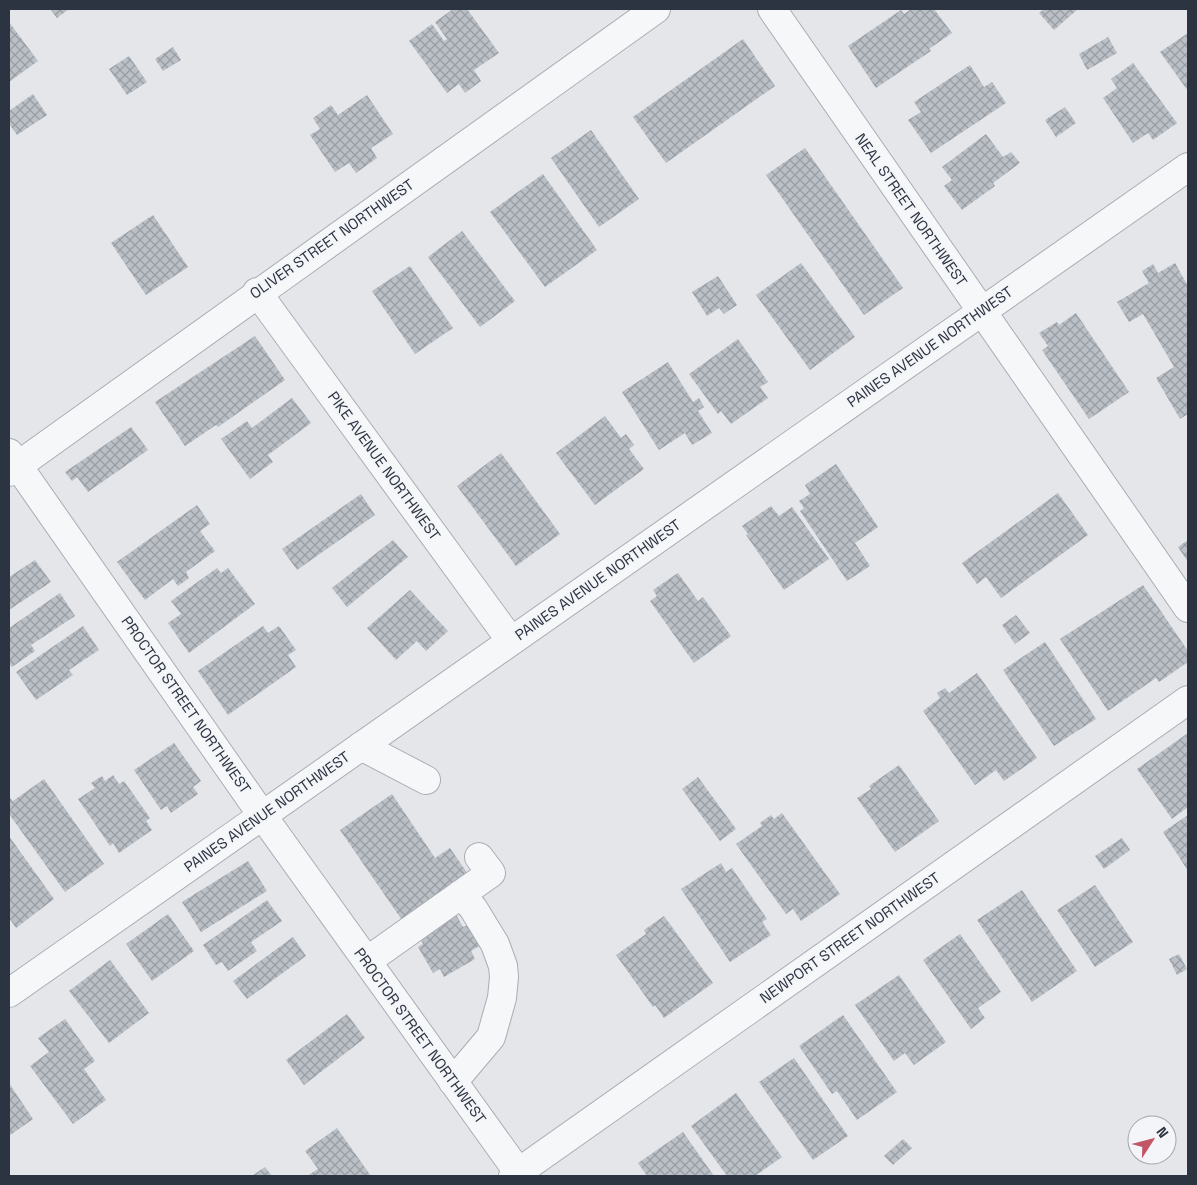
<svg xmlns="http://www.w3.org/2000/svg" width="1197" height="1185" viewBox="0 0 1197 1185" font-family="'Space Grotesk',sans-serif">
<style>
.building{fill:url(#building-cross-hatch)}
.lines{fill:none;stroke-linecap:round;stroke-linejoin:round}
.minor-casing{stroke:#a9adb4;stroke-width:30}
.minor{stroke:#f6f7f9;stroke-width:28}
.labels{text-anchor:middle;stroke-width:4;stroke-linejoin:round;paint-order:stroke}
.street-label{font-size:15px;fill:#2d3441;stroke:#f3f5f8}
</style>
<defs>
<pattern id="building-cross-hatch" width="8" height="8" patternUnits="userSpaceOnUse" patternTransform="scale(1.25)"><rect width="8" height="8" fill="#bbc0c7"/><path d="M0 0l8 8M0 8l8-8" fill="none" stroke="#989da3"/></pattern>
</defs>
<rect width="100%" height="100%" fill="#e4e6ea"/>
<!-- building -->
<path class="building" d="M 50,9 L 69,9 L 57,18 Z
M 453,9 L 467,9 L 499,53 L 474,70 L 481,81 L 465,93 L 459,84 L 447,93 L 409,41 L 432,24 L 444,41 L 447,39 L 435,22 Z
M 911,9 L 934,9 L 952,33 L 929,49 L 931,51 L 876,88 L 848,46 L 901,10 L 904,14 Z
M 1044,9 L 1078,9 L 1054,30 L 1039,13 Z
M 9,22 L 38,61 L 9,82 Z
M 1188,33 L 1188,91 L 1160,52 Z
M 1108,37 L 1117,53 L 1087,70 L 1079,54 Z
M 743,39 L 775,86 L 666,163 L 633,117 Z
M 173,47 L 181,60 L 163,71 L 155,59 Z
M 129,56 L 147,82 L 127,95 L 109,69 Z
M 1133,63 L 1177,123 L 1153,140 L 1148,133 L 1133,143 L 1103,98 L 1117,88 L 1111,79 Z
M 970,65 L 984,87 L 992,82 L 1006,103 L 931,153 L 908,120 L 921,112 L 914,102 Z
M 33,94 L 47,115 L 17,135 L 9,124 L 9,111 Z
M 367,95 L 393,134 L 371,148 L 377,158 L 356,173 L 349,163 L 335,172 L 310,135 L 320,129 L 313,118 L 331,105 L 338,115 Z
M 1065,107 L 1076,123 L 1056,137 L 1045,120 Z
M 591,130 L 639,199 L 599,227 L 551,158 Z
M 986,134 L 1003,157 L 1011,152 L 1020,163 L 993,183 L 995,186 L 962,210 L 944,186 L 952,180 L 942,167 Z
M 805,148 L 903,288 L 864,315 L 766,175 Z
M 543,174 L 597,250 L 545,287 L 490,212 Z
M 153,215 L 188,267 L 146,295 L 111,243 Z
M 462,231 L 515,301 L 480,327 L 428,257 Z
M 801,263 L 855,337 L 810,370 L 756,295 Z
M 1175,263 L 1188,286 L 1188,414 L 1180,419 L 1156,378 L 1174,367 L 1143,314 L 1129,322 L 1117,302 L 1149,283 L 1142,271 L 1153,264 L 1158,273 Z
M 410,266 L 453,328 L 415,354 L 372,291 Z
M 718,276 L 737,305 L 724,314 L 719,308 L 707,316 L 692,292 Z
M 1076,313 L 1129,392 L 1089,419 L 1042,350 L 1048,346 L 1039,333 L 1057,322 L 1059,325 Z
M 255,336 L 285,380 L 218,427 L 216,425 L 185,446 L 155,402 Z
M 738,339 L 768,382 L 760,387 L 768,398 L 731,424 L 721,411 L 718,414 L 689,374 Z
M 668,362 L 693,402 L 699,398 L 704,407 L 698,411 L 712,433 L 692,445 L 685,433 L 659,450 L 622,392 Z
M 292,398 L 311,423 L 268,455 L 273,462 L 250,479 L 221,439 L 247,421 L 252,428 Z
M 605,416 L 621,438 L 626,434 L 634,445 L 629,449 L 644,469 L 595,505 L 556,453 Z
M 131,427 L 148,450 L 88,492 L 77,477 L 72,481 L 65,472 Z
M 501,453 L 560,534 L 516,566 L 457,486 Z
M 836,464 L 878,527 L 855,543 L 870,566 L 847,581 L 800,511 L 804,508 L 799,501 L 810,494 L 805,485 Z
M 1058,493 L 1088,535 L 1001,598 L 986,577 L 977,584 L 962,563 Z
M 361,494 L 375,515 L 297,570 L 282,549 Z
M 197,505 L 210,524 L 200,531 L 215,551 L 186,572 L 189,578 L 178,586 L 173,579 L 145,600 L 117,562 Z
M 771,506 L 779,516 L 792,507 L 829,559 L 784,590 L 746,535 L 748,534 L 742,526 Z
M 393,540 L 408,557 L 347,607 L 332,588 Z
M 1188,540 L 1188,562 L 1178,547 Z
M 35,560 L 51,582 L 9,610 L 9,577 Z
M 217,568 L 221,573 L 228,568 L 255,604 L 189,653 L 168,623 L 181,614 L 171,601 Z
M 678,573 L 698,601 L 703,597 L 731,636 L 694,663 L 650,601 L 657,596 L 653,590 Z
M 1143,585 L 1188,651 L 1188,662 L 1159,682 L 1156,678 L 1108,711 L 1060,639 Z
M 410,590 L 448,631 L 426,651 L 417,641 L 396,660 L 367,628 Z
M 60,593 L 75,616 L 31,645 L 35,651 L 12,667 L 9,663 L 9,628 Z
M 1016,615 L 1030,633 L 1015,644 L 1002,625 Z
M 83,626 L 99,650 L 69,670 L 73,675 L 36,700 L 16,672 Z
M 263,626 L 268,633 L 279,626 L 296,650 L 288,655 L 296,667 L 228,715 L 198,671 Z
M 1045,642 L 1096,719 L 1054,746 L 1003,670 Z
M 977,673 L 1037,758 L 1004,781 L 996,770 L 975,785 L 923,711 L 940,698 L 937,693 L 945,688 L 949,693 Z
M 1188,733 L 1188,807 L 1172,819 L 1137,769 Z
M 174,743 L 201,781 L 193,787 L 198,794 L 171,813 L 167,806 L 161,810 L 134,770 Z
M 899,765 L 939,821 L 895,852 L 857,798 L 871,789 L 869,786 Z
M 113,775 L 119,784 L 124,781 L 150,818 L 146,821 L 152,830 L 119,853 L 113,843 L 110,846 L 78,799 L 95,788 L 91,783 L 102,776 L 105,781 Z
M 698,777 L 736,829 L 720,841 L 682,789 Z
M 44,779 L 104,864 L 65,892 L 9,814 L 9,797 L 13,801 Z
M 392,794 L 435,858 L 450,848 L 472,880 L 406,926 L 340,830 Z
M 782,813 L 840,894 L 801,921 L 793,909 L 786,914 L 736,844 L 762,826 L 760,823 L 771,815 L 774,819 Z
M 1188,815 L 1188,871 L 1163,832 Z
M 9,836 L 54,899 L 16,928 L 9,918 Z
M 1122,838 L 1130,850 L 1104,869 L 1095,856 Z
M 248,861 L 267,891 L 201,932 L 182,902 Z
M 721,863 L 726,872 L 732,868 L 767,919 L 762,922 L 771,935 L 730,962 L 681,889 Z
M 1095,885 L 1133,942 L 1095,967 L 1057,910 Z
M 1022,890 L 1077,971 L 1032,1002 L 977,920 Z
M 267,900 L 282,921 L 251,942 L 257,951 L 228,971 L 222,962 L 216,965 L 203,945 Z
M 455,913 L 463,927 L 470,924 L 481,945 L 471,951 L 475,959 L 444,977 L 440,969 L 433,973 L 418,947 L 423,944 L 420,938 L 437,929 L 438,923 Z
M 168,914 L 194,951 L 152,981 L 126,944 Z
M 664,916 L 713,983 L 664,1018 L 655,1005 L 653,1007 L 616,955 L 646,934 L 644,930 Z
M 960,934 L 1001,992 L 978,1008 L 985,1018 L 971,1029 L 923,960 Z
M 293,937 L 306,956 L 247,999 L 233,981 Z
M 1179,954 L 1187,969 L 1177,975 L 1169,959 Z
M 110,960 L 149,1013 L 109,1043 L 69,991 Z
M 899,975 L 946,1042 L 914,1065 L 905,1053 L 894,1061 L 855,1005 Z
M 347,1014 L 365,1038 L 304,1085 L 286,1060 Z
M 843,1015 L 897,1092 L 857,1120 L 837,1091 L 832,1094 L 799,1046 Z
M 65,1019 L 95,1061 L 84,1069 L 106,1100 L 73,1124 L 30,1066 L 49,1052 L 38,1038 Z
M 794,1058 L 848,1136 L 813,1160 L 759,1082 Z
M 9,1083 L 33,1119 L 9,1136 Z
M 736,1093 L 782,1157 L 755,1176 L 727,1176 L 691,1126 Z
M 337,1128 L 371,1176 L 307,1176 L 318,1169 L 305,1151 Z
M 683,1132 L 714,1176 L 647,1176 L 638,1163 Z
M 903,1139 L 912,1148 L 893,1165 L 884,1156 Z
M 265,1167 L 272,1176 L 252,1176 Z"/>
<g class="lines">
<!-- minor casing -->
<g class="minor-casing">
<path id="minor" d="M 772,9 L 1188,608
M 257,292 L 511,641
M 9,453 L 262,815 L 521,1176
M 9,472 L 656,9
M 361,746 L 426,780
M 367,961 L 491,873 L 479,857
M 9,993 L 1188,167
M 453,1082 L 491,1037 L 502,998 L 504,977 L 503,966 L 495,944 L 473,908 L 461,894
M 513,1176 L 1188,700"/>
</g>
<!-- minor -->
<use href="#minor" class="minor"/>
</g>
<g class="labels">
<!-- street labels -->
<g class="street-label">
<text transform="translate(911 210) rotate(55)" y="5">NEAL STREET NORTHWEST</text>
<text transform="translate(332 239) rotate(-35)" y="5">OLIVER STREET NORTHWEST</text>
<text transform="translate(930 347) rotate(-35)" y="5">PAINES AVENUE NORTHWEST</text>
<text transform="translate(384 466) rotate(54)" y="5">PIKE AVENUE NORTHWEST</text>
<text transform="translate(598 580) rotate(-35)" y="5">PAINES AVENUE NORTHWEST</text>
<text transform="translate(186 705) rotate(55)" y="5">PROCTOR STREET NORTHWEST</text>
<text transform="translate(267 812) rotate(-35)" y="5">PAINES AVENUE NORTHWEST</text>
<text transform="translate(850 938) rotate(-35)" y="5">NEWPORT STREET NORTHWEST</text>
<text transform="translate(420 1036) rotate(54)" y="5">PROCTOR STREET NORTHWEST</text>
</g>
</g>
<!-- border -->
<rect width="1197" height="1185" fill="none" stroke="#2d3441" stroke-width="20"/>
<!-- north arrow -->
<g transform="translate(1152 1140) rotate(54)"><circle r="24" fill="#f3f5f8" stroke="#a4a8af"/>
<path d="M0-4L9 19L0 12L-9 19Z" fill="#c25667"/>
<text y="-8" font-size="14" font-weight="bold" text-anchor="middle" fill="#2d3441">N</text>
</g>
</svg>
